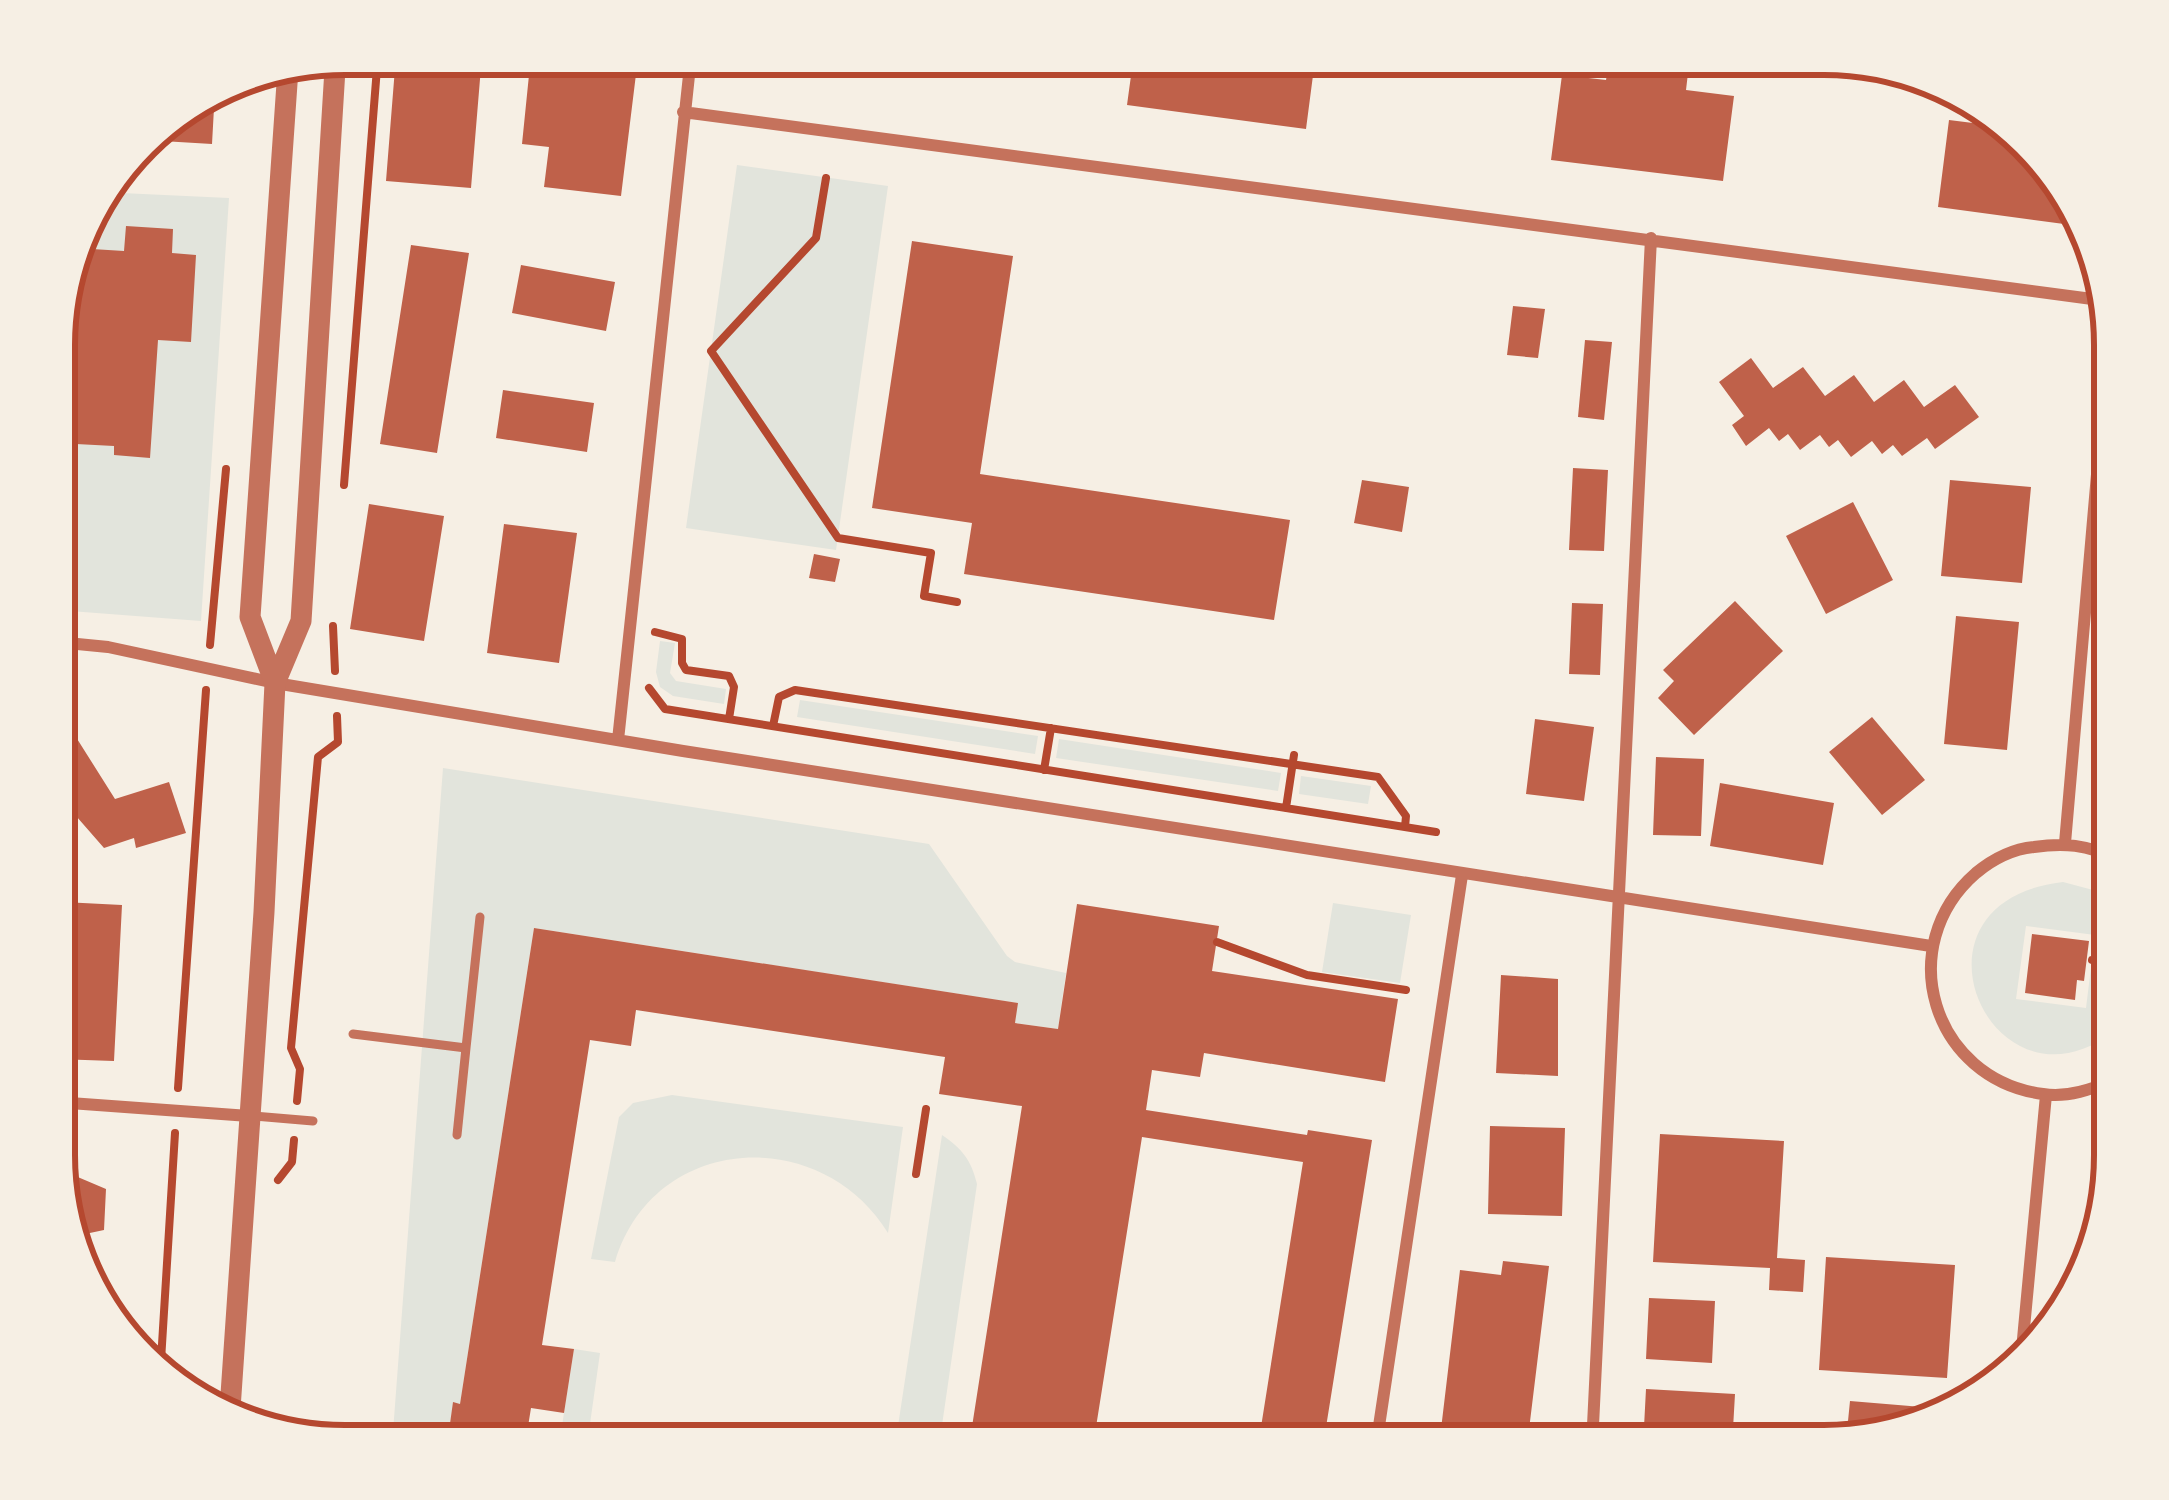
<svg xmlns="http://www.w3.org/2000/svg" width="2169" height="1500" viewBox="0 0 2169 1500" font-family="'Asap Condensed',sans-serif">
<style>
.green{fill:#e2e4dc;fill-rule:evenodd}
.building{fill:#bf614a}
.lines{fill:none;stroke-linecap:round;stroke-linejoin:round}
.path{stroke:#b5482f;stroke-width:8}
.service{stroke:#c5725c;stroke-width:9}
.minor{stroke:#c5725c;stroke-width:12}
.tertiary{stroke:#c5725c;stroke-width:21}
.rim{fill:none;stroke:#b5482f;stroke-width:6}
</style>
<rect width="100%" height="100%" fill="#f6efe4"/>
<!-- green -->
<path class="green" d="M 737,165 L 888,186 L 836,550 L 686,528 Z
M 100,192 L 229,198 L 201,621 L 57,610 L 57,306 L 93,200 Z
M 660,641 L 675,643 L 670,673 L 676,681 L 726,689 L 724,704 L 673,696 L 660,687 L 656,672 Z
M 800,700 L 1038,736 L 1035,754 L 797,717 Z
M 1059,739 L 1281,773 L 1278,791 L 1056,758 Z
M 443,768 L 929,844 L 1007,956 L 1015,962 L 1066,973 L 1058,1029 L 1015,1023 L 1017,1003 L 534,928 L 460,1404 L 453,1403 L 447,1445 L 392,1445 Z
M 1301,776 L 1371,786 L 1368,804 L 1299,794 Z
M 2063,882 L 2093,890 L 2114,905 L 2114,1031 C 1993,1126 1891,902 2063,882 ZM 2026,926 L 2095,935 L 2086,1008 L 2016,999 Z
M 1333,903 L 1411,915 L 1400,983 L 1322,972 Z
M 672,1095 L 903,1127 L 888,1233 C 820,1123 653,1134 615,1262 L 591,1259 L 619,1117 L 633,1103 Z
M 942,1135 C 962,1149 971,1159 977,1184 L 939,1446 L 895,1446 Z
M 574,1349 L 600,1353 L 587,1445 L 559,1445 Z"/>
<!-- building -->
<path class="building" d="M 1690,56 L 1686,90 L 1734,96 L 1723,181 L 1551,160 L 1562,75 L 1606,80 L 1610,57 Z
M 1315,60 L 1306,129 L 1127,105 L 1133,61 Z
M 800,64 L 885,64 L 883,78 Z
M 637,66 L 621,196 L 544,187 L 549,147 L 522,144 L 529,75 L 558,78 L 559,67 Z
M 481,67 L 471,188 L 386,181 L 395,68 Z
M 215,90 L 212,144 L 145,140 L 154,126 Z
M 1976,104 L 2001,114 L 2081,211 L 2079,226 L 1938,207 L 1949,120 L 1973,123 Z
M 126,226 L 173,229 L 172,253 L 196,255 L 191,342 L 158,340 L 150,458 L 114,455 L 114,446 L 57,443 L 57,306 L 76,248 L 124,251 Z
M 912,241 L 1013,256 L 980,474 L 1290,520 L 1274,620 L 964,574 L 972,523 L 872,508 Z
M 411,245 L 469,253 L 437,453 L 380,444 Z
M 521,265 L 615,282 L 606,331 L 512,313 Z
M 1513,306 L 1545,309 L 1538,358 L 1507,355 Z
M 1585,340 L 1612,342 L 1604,420 L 1578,417 Z
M 1751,358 L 1773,388 L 1803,367 L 1825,396 L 1854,375 L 1874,402 L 1904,380 L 1924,407 L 1955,385 L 1979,417 L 1935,449 L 1927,438 L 1902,456 L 1893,445 L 1882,454 L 1872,441 L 1851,457 L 1838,440 L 1829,447 L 1820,435 L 1800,450 L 1788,434 L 1779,441 L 1769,428 L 1746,446 L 1732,425 L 1744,416 L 1719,382 Z
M 503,390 L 594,403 L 587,452 L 496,438 Z
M 1573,468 L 1608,470 L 1604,551 L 1569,550 Z
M 1362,480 L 1409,487 L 1402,532 L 1354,523 Z
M 1950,480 L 2031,487 L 2022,583 L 1941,576 Z
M 1853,502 L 1893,580 L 1826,614 L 1786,536 Z
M 369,504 L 444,516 L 424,641 L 350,629 Z
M 504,524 L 577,533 L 559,663 L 487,653 Z
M 814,554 L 840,559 L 835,582 L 809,578 Z
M 1735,601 L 1783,651 L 1694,735 L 1658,698 L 1674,681 L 1663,670 Z
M 1572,603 L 1603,604 L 1600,675 L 1569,674 Z
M 1956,616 L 2019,622 L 2007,750 L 1944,744 Z
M 57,707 L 115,799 L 169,782 L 186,833 L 136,848 L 134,838 L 104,848 L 56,793 Z
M 1872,717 L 1925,780 L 1882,815 L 1829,752 Z
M 1535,719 L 1594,727 L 1584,801 L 1526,794 Z
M 1656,757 L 1704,759 L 1701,836 L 1653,835 Z
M 1720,783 L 1834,803 L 1823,865 L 1710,846 Z
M 63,902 L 122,905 L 114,1061 L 56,1059 Z
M 1077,904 L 1219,926 L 1212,971 L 1398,999 L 1385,1082 L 1204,1053 L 1200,1077 L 1152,1070 L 1146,1110 L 1307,1135 L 1308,1130 L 1372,1140 L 1323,1446 L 1258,1446 L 1303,1162 L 1142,1137 L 1093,1446 L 969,1446 L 1022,1106 L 939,1094 L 945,1057 L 636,1010 L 631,1046 L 590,1040 L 542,1345 L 574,1349 L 564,1413 L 531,1408 L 525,1445 L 447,1445 L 453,1402 L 460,1404 L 534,928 L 1018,1003 L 1015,1023 L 1058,1029 Z
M 2032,934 L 2089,941 L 2084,981 L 2077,980 L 2075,1000 L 2025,993 Z
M 1501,975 L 1558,979 L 1558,1076 L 1496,1073 Z
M 1490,1126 L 1565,1128 L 1562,1216 L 1488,1214 Z
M 1660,1134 L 1784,1141 L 1777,1258 L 1805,1260 L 1803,1292 L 1769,1290 L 1770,1268 L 1653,1262 Z
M 56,1174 L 73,1175 L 106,1189 L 104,1230 L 71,1237 L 56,1192 Z
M 1826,1257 L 1955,1265 L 1947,1378 L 1819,1370 Z
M 1503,1261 L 1549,1266 L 1527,1446 L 1439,1446 L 1460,1270 L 1501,1275 Z
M 1649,1298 L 1715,1301 L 1712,1363 L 1646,1359 Z
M 1646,1389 L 1735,1394 L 1732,1446 L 1643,1446 Z
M 1850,1401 L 1946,1409 L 1945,1418 L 1846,1441 Z
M 1745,1434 L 1791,1437 L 1791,1446 L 1744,1446 Z"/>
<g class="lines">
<!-- path -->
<path class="path" d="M 826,178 L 816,238 L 711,351 L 838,538 L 931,553 L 924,596 L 957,602
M 344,485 L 377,68
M 333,626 L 335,671
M 655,632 L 682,639 L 682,663 L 686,670 L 729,676 L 734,687 L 729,719
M 210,645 L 226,469
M 649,688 L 665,709 L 1436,832
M 773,726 L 779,697 L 795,690 L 1378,777 L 1406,816 L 1405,827
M 1044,770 L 1051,728
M 1286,808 L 1294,755
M 1217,942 L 1307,975 L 1406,990
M 2092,960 L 2114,963
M 178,1088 L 206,690
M 297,1101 L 300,1069 L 291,1048 L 318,757 L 338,742 L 337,716
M 916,1174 L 926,1109
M 278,1180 L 292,1162 L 294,1140
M 160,1377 L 175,1133"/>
<!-- service -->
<path class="service" d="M 353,1034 L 466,1048 L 457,1135
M 466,1048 L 480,917
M 253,1116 L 313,1121"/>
<!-- minor -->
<path class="minor" d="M 683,112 L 2107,301
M 57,642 L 108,647 L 275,683 L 683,751 L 1931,946
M 618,740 L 690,66
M 2065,843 L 2111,313
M 2114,859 C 2089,844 2062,843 2034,847 C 2013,849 1993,859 1976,873 C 1892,946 1932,1079 2043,1094 C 2068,1098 2092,1089 2114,1080
M 56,1102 L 249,1116
M 2021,1360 L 2046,1095
M 1376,1446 L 1462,875
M 1592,1446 L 1651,238"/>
<!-- tertiary -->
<path class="tertiary" d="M 275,683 L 250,617 L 288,69
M 230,1409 L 264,912 L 275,683 L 301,621 L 335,69"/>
</g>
<!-- crop -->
<path d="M0 0H2169V1500H0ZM345 75H1824A270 270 0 0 1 2094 345V1155A270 270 0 0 1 1824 1425H345A270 270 0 0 1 75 1155V345A270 270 0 0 1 345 75Z" fill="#f6efe4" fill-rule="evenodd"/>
<path class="rim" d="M345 75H1824A270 270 0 0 1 2094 345V1155A270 270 0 0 1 1824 1425H345A270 270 0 0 1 75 1155V345A270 270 0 0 1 345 75Z"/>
</svg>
